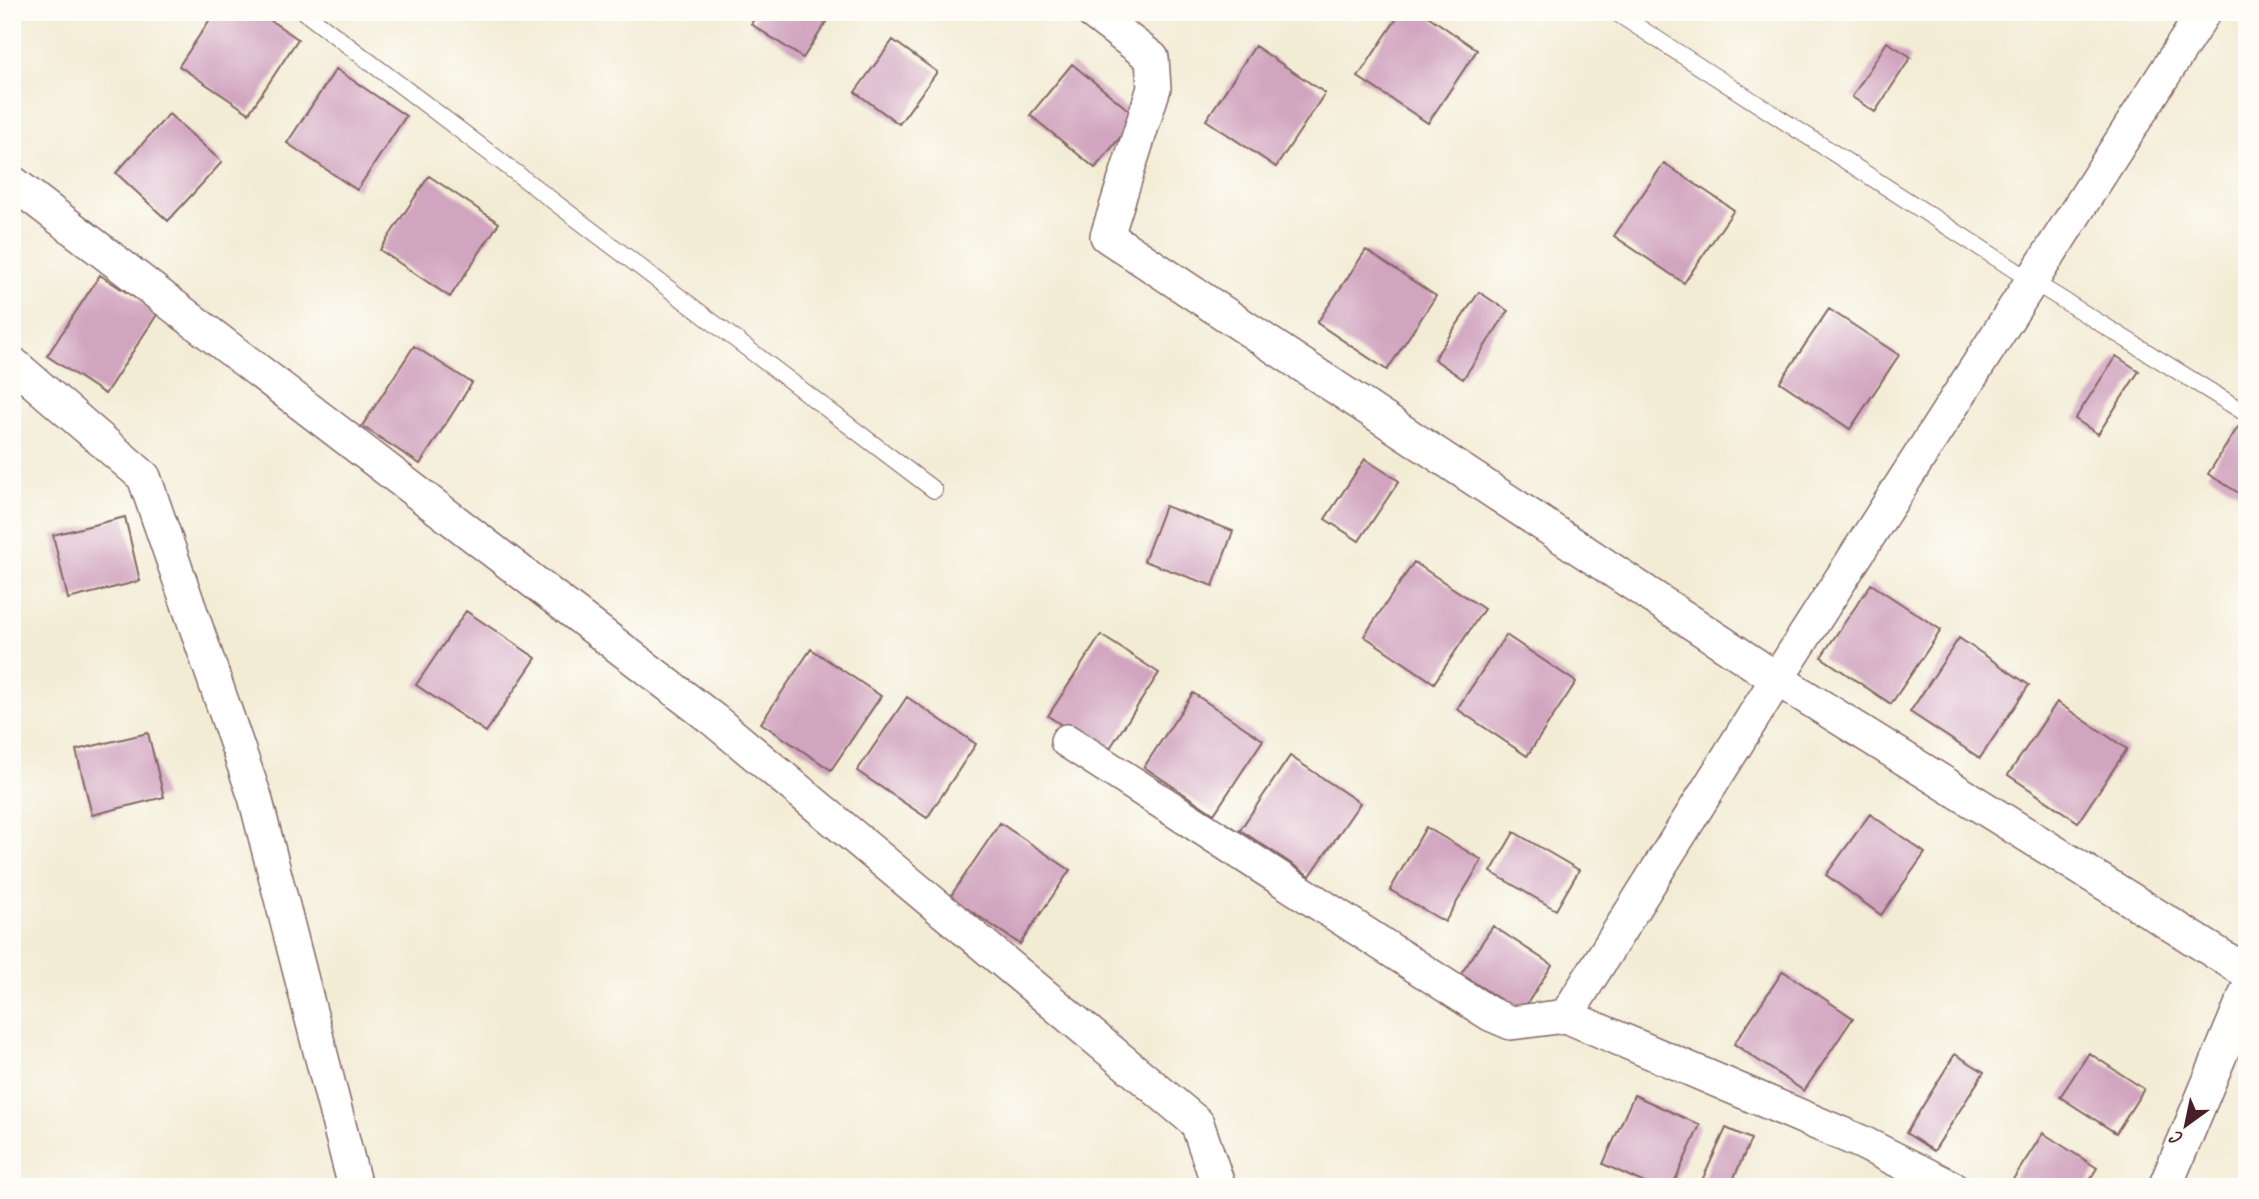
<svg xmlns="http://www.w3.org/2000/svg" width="2259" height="1199" viewBox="0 0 2259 1199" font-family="Caveat,sans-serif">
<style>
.building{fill:#d1a4bf}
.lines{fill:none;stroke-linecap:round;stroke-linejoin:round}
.lane-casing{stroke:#856766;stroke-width:18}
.street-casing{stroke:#856766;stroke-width:36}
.lane{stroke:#fff;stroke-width:16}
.street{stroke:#fff;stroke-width:33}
</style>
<rect width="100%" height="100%" fill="#fdfcf7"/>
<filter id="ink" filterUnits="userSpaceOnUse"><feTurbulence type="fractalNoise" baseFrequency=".0143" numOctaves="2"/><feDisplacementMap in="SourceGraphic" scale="14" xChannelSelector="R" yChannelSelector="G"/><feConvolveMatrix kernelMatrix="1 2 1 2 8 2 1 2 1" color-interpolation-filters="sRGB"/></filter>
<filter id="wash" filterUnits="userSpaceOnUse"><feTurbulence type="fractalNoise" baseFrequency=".00686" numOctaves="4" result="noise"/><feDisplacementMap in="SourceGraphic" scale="28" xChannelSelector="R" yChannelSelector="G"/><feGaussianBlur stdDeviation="1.57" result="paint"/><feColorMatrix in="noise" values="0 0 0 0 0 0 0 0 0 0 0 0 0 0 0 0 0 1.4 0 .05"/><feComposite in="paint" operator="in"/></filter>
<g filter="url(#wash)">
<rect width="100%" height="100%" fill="#f3ecd5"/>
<g id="blocks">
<!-- building -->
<path class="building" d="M 215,12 L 258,12 L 298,39 L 249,113 L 179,66 Z
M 759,12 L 833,12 L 803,58 L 751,24 Z
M 1401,12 L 1422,12 L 1477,50 L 1428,123 L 1358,77 Z
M 893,40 L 937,72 L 899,124 L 855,92 Z
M 1887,42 L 1911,57 L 1875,112 L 1852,97 Z
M 1255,46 L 1325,93 L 1276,167 L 1206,120 Z
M 1072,64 L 1137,117 L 1095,168 L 1030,115 Z
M 336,69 L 406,116 L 357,190 L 287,143 Z
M 169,114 L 222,162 L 168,221 L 116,173 Z
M 1664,163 L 1734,210 L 1684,283 L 1614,236 Z
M 429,176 L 499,223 L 450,297 L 380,250 Z
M 1366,250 L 1436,296 L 1387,370 L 1317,323 Z
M 100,275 L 158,313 L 105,394 L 47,356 Z
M 1479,292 L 1508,311 L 1463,379 L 1434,359 Z
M 1829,309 L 1899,355 L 1850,429 L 1780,382 Z
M 414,346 L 472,383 L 420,464 L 362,426 Z
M 2116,356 L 2139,371 L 2098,434 L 2075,419 Z
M 2238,427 L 2247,433 L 2247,498 L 2208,474 Z
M 1365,459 L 1399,481 L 1359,541 L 1325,519 Z
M 1165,506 L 1233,531 L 1213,586 L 1144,561 Z
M 125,517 L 140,581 L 68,599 L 53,535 Z
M 1414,562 L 1484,609 L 1434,683 L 1364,636 Z
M 1871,584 L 1941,630 L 1891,704 L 1821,657 Z
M 466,611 L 536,658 L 486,732 L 416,685 Z
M 1101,635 L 1159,673 L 1106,754 L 1048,716 Z
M 1506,635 L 1576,682 L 1527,756 L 1457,709 Z
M 1959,638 L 2029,685 L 1980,758 L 1910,712 Z
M 811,649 L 881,696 L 831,770 L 761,723 Z
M 1193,693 L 1263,740 L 1214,814 L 1144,767 Z
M 907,697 L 976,744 L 927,818 L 857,771 Z
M 2057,702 L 2127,749 L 2078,822 L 2008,775 Z
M 148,733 L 164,797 L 92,815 L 76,750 Z
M 1290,756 L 1360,803 L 1310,876 L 1240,830 Z
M 1870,814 L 1925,853 L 1881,915 L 1826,875 Z
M 1000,823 L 1070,870 L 1020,944 L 950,897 Z
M 1426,827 L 1482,860 L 1445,922 L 1390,890 Z
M 1514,832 L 1579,870 L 1556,910 L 1491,872 Z
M 1493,926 L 1552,965 L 1521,1013 L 1461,974 Z
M 1783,971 L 1853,1018 L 1804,1091 L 1734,1044 Z
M 2089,1053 L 2144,1089 L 2116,1133 L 2060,1097 Z
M 1955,1054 L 1984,1072 L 1934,1151 L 1906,1133 Z
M 1634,1095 L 1700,1125 L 1672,1187 L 1653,1187 L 1603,1164 Z
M 1726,1128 L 1751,1139 L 1730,1187 L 1699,1187 Z
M 2043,1133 L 2097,1168 L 2085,1187 L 2008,1187 Z"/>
</g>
</g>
<g filter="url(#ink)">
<use href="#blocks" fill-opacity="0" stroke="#856766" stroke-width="2"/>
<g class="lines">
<!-- lane casing -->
<g class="lane-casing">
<path id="lane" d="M 304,12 L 934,490
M 1615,12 L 2032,281 L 2247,414"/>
</g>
<!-- street casing -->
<g class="street-casing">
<path id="street" d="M 1092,12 L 1152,58 L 1154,88 L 1107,236 L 1777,679 L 2247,972
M 12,182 L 714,720 L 1197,1123 L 1219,1187
M 12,363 L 144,477 L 255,797 L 355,1187
M 1067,741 L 1490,1014 L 1511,1023 L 1566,1016 L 1861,1142 L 1951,1187
M 1566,1016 L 1777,679 L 2204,12
M 2165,1187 L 2247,991"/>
</g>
<!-- lane -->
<use href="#lane" class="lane"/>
<!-- street -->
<use href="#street" class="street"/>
</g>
</g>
<!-- margin -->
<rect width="2259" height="1199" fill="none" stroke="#fdfcf7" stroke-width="42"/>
<!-- north arrow -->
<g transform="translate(2186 1125) rotate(213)" stroke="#fdfcf7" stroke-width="5" paint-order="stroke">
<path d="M0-5L12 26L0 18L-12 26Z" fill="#4a1f2b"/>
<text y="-10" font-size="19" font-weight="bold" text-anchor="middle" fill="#4a1f2b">С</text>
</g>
</svg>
